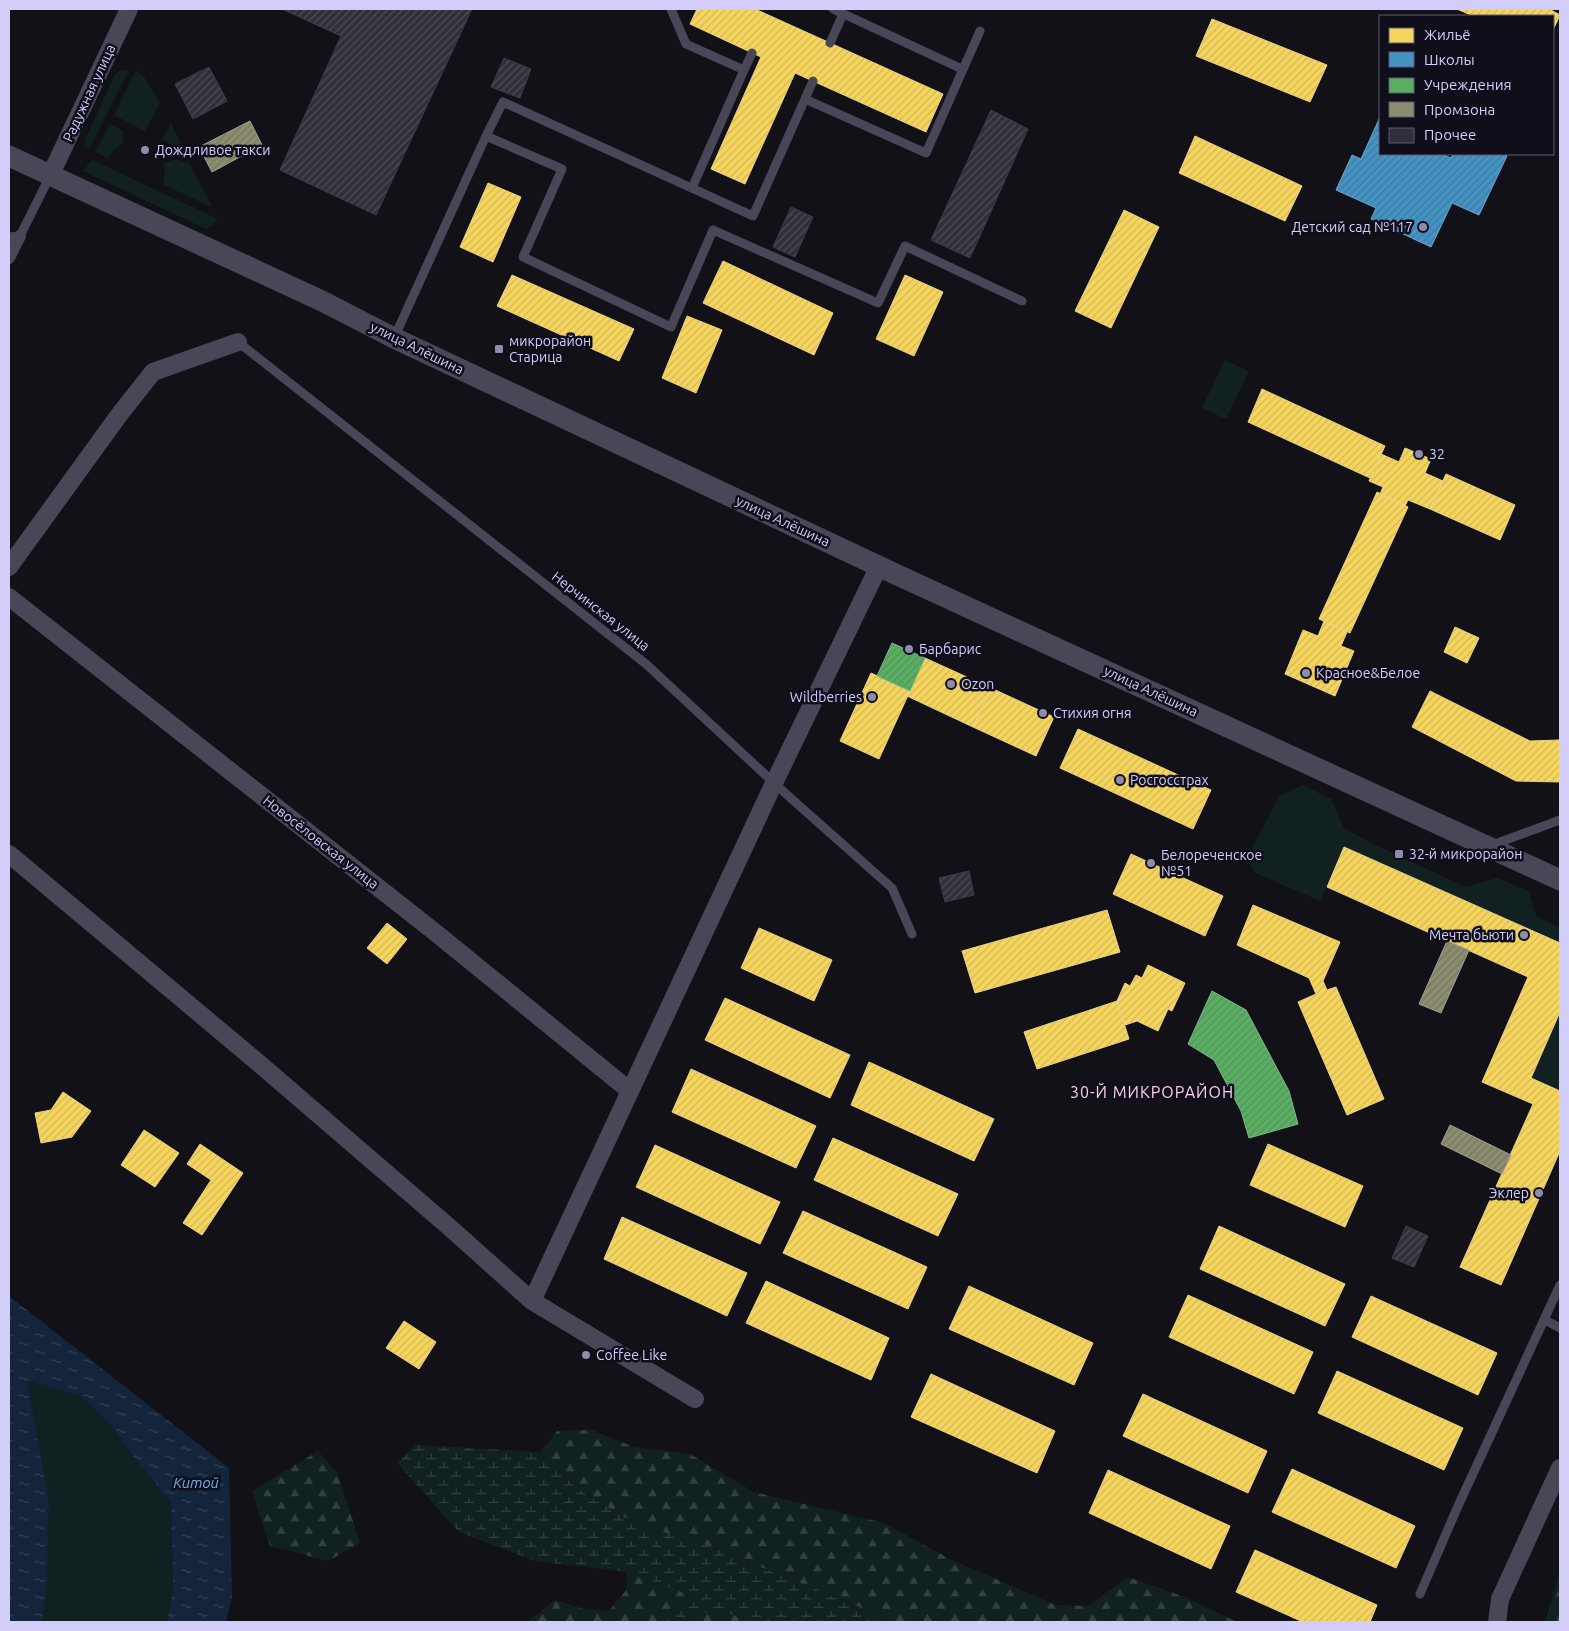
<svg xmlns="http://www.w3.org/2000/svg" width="1569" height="1631" viewBox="0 0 1569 1631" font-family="Ubuntu,sans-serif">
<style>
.grass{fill:#112122}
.forest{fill:url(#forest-firs)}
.wetland{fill:url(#wetland-marsh)}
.water{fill:url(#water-ripples)}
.homes{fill:url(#homes-hatch);stroke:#ebd38b}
.schools{fill:url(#schools-hatch);stroke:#6ea5d3}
.public{fill:url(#public-hatch);stroke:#7eb88f}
.industry{fill:url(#industry-hatch);stroke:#a1a098}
.building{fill:url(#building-hatch);stroke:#3e3b4b}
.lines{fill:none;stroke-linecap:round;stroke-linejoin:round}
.service{stroke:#474758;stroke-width:9}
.pedestrian{stroke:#474758;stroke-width:12}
.minor{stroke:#474758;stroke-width:18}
.tertiary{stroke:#474758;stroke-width:21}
.poi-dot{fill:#8f8caa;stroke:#100e1b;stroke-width:2}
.labels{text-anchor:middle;stroke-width:5;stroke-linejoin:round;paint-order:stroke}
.street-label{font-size:14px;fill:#d2cef9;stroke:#100e1b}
.poi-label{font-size:14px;fill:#d2cef9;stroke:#100e1b;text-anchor:start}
.water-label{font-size:15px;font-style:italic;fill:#69b2ec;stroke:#100e1b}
.quarter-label{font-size:16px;letter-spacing:1px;fill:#f9d0eb;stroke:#100e1b}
</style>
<defs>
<pattern id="forest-firs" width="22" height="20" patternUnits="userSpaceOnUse" patternTransform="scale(1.25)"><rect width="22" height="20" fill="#112122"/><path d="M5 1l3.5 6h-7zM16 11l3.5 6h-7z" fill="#334043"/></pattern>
<pattern id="wetland-marsh" width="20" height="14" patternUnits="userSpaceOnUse" patternTransform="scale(1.25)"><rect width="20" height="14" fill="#112122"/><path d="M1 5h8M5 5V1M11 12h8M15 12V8" fill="none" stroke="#334043"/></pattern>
<pattern id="water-ripples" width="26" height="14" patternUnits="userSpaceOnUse" patternTransform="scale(1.25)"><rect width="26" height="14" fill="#13243b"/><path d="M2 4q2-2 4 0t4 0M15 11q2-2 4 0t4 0" fill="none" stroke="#344358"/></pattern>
<pattern id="homes-hatch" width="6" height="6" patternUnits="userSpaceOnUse" patternTransform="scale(1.25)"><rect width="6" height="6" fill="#f6d55c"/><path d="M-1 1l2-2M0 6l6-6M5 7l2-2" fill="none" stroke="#d1b759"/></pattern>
<pattern id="schools-hatch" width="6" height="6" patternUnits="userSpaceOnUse" patternTransform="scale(1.25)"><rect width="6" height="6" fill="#4393c3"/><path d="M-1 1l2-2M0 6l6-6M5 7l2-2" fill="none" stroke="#427a9f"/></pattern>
<pattern id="public-hatch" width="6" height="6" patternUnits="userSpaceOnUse" patternTransform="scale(1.25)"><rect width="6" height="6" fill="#5aae61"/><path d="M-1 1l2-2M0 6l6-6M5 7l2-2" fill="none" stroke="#53925c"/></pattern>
<pattern id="industry-hatch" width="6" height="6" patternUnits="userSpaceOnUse" patternTransform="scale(1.25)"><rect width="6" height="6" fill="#8c8c6e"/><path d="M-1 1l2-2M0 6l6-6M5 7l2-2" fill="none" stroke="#757564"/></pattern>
<pattern id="building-hatch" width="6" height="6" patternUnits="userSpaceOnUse" patternTransform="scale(1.25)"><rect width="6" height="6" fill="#302f3a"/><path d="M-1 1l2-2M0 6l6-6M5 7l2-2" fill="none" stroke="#4d4c57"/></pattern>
</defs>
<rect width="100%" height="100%" fill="#121118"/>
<!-- grass -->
<path class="grass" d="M 129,70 L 89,149 L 84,147 L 86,138 L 115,74 L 120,71 Z
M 136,70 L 145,78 L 160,103 L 145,131 L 114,115 Z
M 171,123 L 185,152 L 162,140 Z
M 110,124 L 123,131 L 123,143 L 114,149 L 108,158 L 95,152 Z
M 177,159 L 190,164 L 213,208 L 163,184 L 165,173 L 163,163 Z
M 92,160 L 218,219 L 213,225 L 206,229 L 83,171 Z
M 1225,360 L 1249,371 L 1226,419 L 1202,408 Z
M 1302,785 L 1331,799 L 1344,828 L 1365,840 L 1466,887 L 1497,878 L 1529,891 L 1536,916 L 1560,928 L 1560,943 L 1344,847 L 1320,901 L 1255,873 L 1247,858 L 1279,796 Z
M 1560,1012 L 1560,1091 L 1531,1078 Z
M 26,1381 L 80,1396 L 112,1426 L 135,1459 L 171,1503 L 173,1590 L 167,1622 L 42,1622 L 46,1594 Z"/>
<!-- forest -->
<path class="forest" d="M 592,1430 L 634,1447 L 690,1454 L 754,1492 L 884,1523 L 954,1561 L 1056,1605 L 1088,1606 L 1128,1577 L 1185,1597 L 1237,1622 L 887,1622 L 859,1607 L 706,1545 L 636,1524 L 576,1488 L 541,1452 L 557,1431 Z
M 318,1451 L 338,1474 L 360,1543 L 328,1561 L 270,1546 L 252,1491 Z
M 627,1572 L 696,1597 L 662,1614 L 656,1622 L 527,1622 L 555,1600 L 584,1609 L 609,1611 L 626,1590 Z
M 1560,1572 L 1560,1622 L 1545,1622 Z
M 701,1613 L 729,1614 L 756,1622 L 688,1622 Z"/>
<!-- wetland -->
<path class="wetland" d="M 416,1445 L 541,1452 L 576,1488 L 636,1524 L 706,1545 L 859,1607 L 887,1622 L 756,1622 L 729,1614 L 702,1613 L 688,1622 L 656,1622 L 662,1614 L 695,1597 L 627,1572 L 535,1561 L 459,1532 L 397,1463 Z"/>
<!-- water -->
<path class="water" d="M 9,1296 L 229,1468 L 232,1598 L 226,1622 L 167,1622 L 173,1590 L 171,1503 L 135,1459 L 112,1426 L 80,1396 L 27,1381 L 49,1502 L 46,1594 L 42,1622 L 9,1622 Z"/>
<!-- homes -->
<path class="homes" d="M 697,9 L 755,9 L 943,94 L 926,132 L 795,73 L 745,184 L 711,169 L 761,57 L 690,24 Z
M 1457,9 L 1549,9 L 1560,15 L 1553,30 L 1553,16 L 1473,16 Z
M 1212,19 L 1327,65 L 1310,102 L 1196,56 Z
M 1195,136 L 1302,186 L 1285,221 L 1179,173 Z
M 488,183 L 521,197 L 493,262 L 460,247 Z
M 1124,210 L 1159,227 L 1111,328 L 1075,311 Z
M 723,261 L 833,313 L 814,355 L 703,303 Z
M 512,275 L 634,329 L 619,361 L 497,306 Z
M 905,275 L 943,292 L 914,356 L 876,339 Z
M 687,316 L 722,330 L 696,393 L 662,378 Z
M 1262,389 L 1385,446 L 1370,478 L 1248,422 Z
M 1405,448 L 1431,459 L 1425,473 L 1443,481 L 1430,509 L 1408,500 L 1405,506 L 1380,494 L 1383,487 L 1369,481 L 1381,454 L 1399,462 Z
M 1446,474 L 1515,505 L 1500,540 L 1430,509 Z
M 1377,492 L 1408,507 L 1350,633 L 1319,619 Z
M 1324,621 L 1347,632 L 1341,646 L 1354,651 L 1335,696 L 1285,674 L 1303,630 L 1318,636 Z
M 1455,627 L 1479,638 L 1467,663 L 1444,652 Z
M 925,658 L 991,688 L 973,727 L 907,696 Z
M 871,673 L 910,691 L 879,759 L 840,741 Z
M 991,688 L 1054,717 L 1036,756 L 973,727 Z
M 1430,691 L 1530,741 L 1560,740 L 1560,782 L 1516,781 L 1412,727 Z
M 1078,729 L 1211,790 L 1193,829 L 1060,768 Z
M 1344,847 L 1560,943 L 1560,1012 L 1531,1078 L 1560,1091 L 1560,1151 L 1501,1285 L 1460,1267 L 1533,1104 L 1482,1082 L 1528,977 L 1327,887 Z
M 1131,854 L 1223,896 L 1205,936 L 1113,894 Z
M 1253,905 L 1340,942 L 1323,981 L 1327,990 L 1336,987 L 1384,1099 L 1347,1115 L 1298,1002 L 1316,994 L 1309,978 L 1237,945 Z
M 1107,910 L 1120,952 L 975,993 L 962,951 Z
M 387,923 L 407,939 L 387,964 L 367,948 Z
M 759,928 L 832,960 L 814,1001 L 741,968 Z
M 1148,965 L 1185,983 L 1172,1011 L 1168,1009 L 1158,1031 L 1137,1021 L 1125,1025 L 1117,1001 L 1125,983 L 1130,986 L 1136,975 L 1142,978 Z
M 725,998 L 850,1055 L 830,1098 L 705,1040 Z
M 1117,1001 L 1129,1039 L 1037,1069 L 1024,1032 Z
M 869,1062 L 994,1119 L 974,1161 L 851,1105 Z
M 691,1069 L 816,1126 L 796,1168 L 672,1112 Z
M 63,1092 L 91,1111 L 72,1137 L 41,1143 L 35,1113 L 51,1110 Z
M 144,1130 L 179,1153 L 155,1187 L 121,1165 Z
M 833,1138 L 958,1194 L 938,1236 L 814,1180 Z
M 200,1144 L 243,1173 L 202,1235 L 183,1223 L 211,1180 L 187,1164 Z
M 1268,1144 L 1363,1186 L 1345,1227 L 1250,1185 Z
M 655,1145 L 780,1202 L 760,1244 L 636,1187 Z
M 803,1211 L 927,1267 L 908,1309 L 783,1253 Z
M 622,1217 L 747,1273 L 727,1316 L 604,1259 Z
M 1219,1226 L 1345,1284 L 1325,1326 L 1200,1269 Z
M 766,1281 L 889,1338 L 871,1380 L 746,1323 Z
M 969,1286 L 1093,1343 L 1074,1385 L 949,1329 Z
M 1188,1295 L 1313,1352 L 1294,1394 L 1169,1337 Z
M 1371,1296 L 1497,1353 L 1478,1395 L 1352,1337 Z
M 404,1321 L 436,1342 L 419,1369 L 386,1348 Z
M 1337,1371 L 1463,1428 L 1444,1470 L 1318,1413 Z
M 931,1374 L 1055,1431 L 1037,1473 L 911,1417 Z
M 1143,1394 L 1267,1451 L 1248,1493 L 1123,1436 Z
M 1292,1469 L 1415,1526 L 1396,1568 L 1272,1512 Z
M 1108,1470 L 1230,1526 L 1211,1569 L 1089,1513 Z
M 1255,1550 L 1377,1605 L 1370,1622 L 1303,1622 L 1236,1592 Z"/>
<!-- schools -->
<path class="schools" d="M 1380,117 L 1380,154 L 1441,154 L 1451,158 L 1453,154 L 1503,154 L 1507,156 L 1479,215 L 1452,203 L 1431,247 L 1371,219 L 1376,208 L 1336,190 L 1352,155 L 1361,159 Z"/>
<!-- public -->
<path class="public" d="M 892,643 L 925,658 L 910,691 L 877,676 Z
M 1212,991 L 1246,1010 L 1289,1091 L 1298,1124 L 1249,1138 L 1241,1111 L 1214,1060 L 1188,1044 Z"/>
<!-- industry -->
<path class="industry" d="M 250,121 L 262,145 L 212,172 L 199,147 Z
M 1447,941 L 1469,950 L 1441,1013 L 1419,1004 Z
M 1450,1125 L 1511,1155 L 1502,1174 L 1441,1144 Z"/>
<!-- building -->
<path class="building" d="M 282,9 L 472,9 L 376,215 L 280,170 L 341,36 Z
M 504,58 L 531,69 L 520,98 L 491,87 Z
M 209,67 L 227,101 L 193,119 L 175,84 Z
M 991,110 L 1028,129 L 970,258 L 931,240 Z
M 791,207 L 813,217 L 795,257 L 773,247 Z
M 969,871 L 974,895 L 945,902 L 939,878 Z
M 1406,1226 L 1428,1236 L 1414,1267 L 1392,1258 Z"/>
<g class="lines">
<!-- service -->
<path class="service" d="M 671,9 L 686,44 L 744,70 L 692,188
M 833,9 L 962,69
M 830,43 L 843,14
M 744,70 L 752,53
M 805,99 L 813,81
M 486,136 L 503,102 L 753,216 L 805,99 L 926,153 L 980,31
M 9,237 L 20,236 L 50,176
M 394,338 L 486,136 L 562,169 L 523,257 L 671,327 L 713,230 L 878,303 L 905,246 L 1022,301
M 238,342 L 646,664 L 785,793 L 892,888 L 912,934
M 1492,845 L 1560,820
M 1545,1320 L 1560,1328
M 1420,1594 L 1458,1506 L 1560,1285"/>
<!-- pedestrian -->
<path class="pedestrian" d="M 9,258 L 20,236"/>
<!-- minor -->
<path class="minor" d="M 50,176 L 129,9
M 9,567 L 119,415 L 153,372 L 238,342
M 9,597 L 436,933 L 630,1091
M 9,854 L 255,1060 L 448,1226 L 532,1301 L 695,1399
M 532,1301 L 774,783 L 879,566
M 1497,1622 L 1500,1599 L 1560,1468"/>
<!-- tertiary -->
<path class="tertiary" d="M 9,156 L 322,301 L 394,338 L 891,572 L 1560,880"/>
</g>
<!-- markers -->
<g class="poi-dot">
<circle cx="145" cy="150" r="5"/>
<circle cx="1423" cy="227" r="5"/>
<rect x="494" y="344" width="10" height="10" rx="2.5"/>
<circle cx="1419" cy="454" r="5"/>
<circle cx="909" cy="649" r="5"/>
<circle cx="1306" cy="673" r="5"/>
<circle cx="951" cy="684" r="5"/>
<circle cx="872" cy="697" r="5"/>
<circle cx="1043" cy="713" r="5"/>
<circle cx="1120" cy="780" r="5"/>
<rect x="1394" y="849" width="10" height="10" rx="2.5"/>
<circle cx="1151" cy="863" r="5"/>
<circle cx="1524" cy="935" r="5"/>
<circle cx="1539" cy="1193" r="5"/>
<circle cx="586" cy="1355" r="5"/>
</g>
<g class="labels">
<!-- street labels -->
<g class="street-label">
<text transform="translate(89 93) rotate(-65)" y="5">Радужная улица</text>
<text transform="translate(417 348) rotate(26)" y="5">улица Алёшина</text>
<text transform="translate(783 521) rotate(25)" y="5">улица Алёшина</text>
<text transform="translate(601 611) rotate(38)" y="5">Нерчинская улица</text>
<text transform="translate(1151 691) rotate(25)" y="5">улица Алёшина</text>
<text transform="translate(321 842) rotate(38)" y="5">Новосёловская улица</text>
</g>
<!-- poi labels -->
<g class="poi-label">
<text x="155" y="155">Дождливое такси</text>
<text x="1413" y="232" text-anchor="end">Детский сад №117</text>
<text x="509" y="346">микрорайон<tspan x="509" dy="16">Старица</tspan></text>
<text x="1429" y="459">32</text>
<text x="919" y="654">Барбарис</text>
<text x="1316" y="678">Красное&amp;Белое</text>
<text x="961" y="689">Ozon</text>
<text x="862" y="702" text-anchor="end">Wildberries</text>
<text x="1053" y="718">Стихия огня</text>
<text x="1130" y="785">Росгосстрах</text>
<text x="1409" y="859">32-й микрорайон</text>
<text x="1161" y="860">Белореченское<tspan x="1161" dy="16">№51</tspan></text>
<text x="1514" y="940" text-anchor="end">Мечта бьюти</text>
<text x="1529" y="1198" text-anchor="end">Эклер</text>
<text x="596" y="1360">Coffee Like</text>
</g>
<!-- water labels -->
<g class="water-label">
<text x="196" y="1488">Китой</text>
</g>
<!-- quarter labels -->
<g class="quarter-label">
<text x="1152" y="1098">30-Й МИКРОРАЙОН</text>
</g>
</g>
<!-- border -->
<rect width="1569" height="1631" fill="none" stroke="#d2cef9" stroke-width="20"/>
<!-- legend -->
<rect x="1379" y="15" width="175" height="140" fill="#100e1b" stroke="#5e5b74"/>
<rect x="1389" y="28" width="25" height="15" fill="#f6d55c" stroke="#5e5b74"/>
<text x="1424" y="40" font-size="15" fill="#d2cef9">Жильё</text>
<rect x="1389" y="52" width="25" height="15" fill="#4393c3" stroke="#5e5b74"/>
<text x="1424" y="65" font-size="15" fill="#d2cef9">Школы</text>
<rect x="1389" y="78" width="25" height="15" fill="#5aae61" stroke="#5e5b74"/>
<text x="1424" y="90" font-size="15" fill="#d2cef9">Учреждения</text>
<rect x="1389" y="102" width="25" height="15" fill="#8c8c6e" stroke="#5e5b74"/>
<text x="1424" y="115" font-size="15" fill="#d2cef9">Промзона</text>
<rect x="1389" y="128" width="25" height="15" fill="#302f3a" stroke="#5e5b74"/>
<text x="1424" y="140" font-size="15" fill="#d2cef9">Прочее</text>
</svg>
